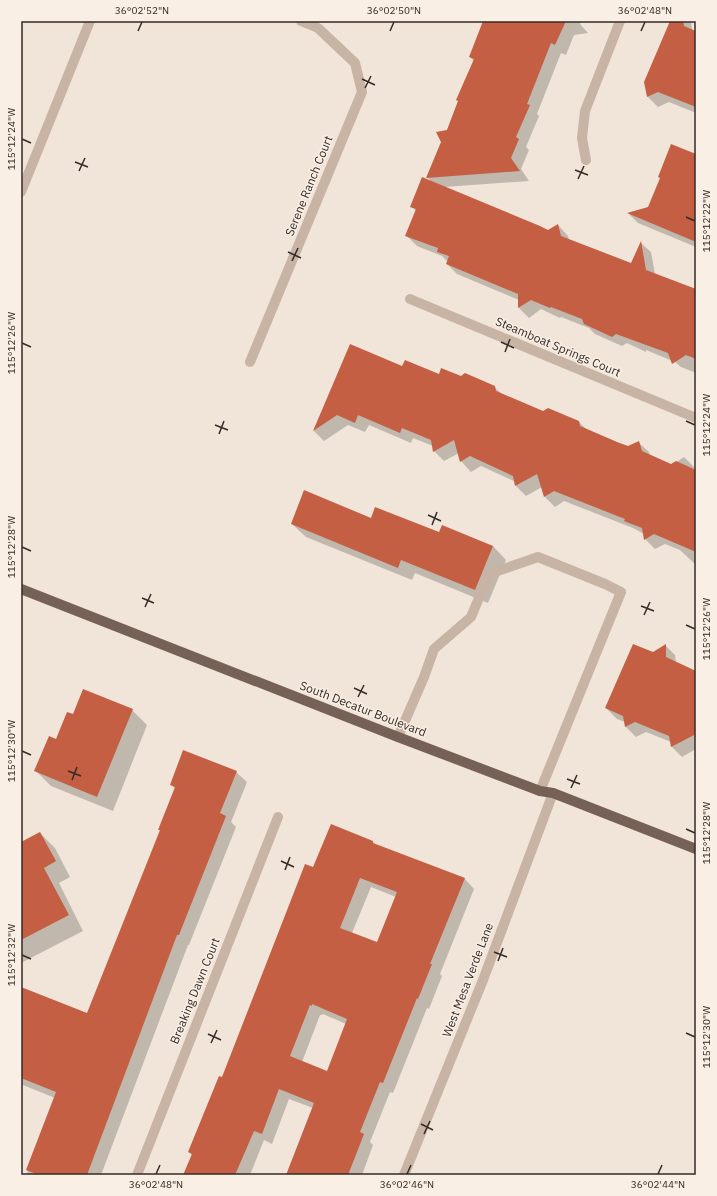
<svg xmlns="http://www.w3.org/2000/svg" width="717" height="1196" viewBox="0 0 717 1196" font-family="'IBM Plex Sans',sans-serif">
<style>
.shadow{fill:#0003;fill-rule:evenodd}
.building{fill:#c45f44;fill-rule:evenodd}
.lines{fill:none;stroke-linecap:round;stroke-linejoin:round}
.lane{stroke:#c8b4a5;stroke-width:10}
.street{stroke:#c8b4a5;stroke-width:10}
.primary{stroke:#766157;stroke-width:10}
.ticks{fill:none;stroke:#342a26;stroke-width:1.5}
.labels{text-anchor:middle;stroke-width:3;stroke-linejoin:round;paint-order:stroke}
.street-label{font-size:12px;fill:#342a26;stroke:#f9efe5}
.neatline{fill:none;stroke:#342a26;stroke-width:1.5}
.ticks-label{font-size:10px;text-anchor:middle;fill:#342a26}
</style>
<rect width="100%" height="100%" fill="#f1e5d9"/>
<!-- shadow -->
<path class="shadow" d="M 514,21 L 581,21 L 580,24 L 588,33 L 574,35 L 566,55 L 561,53 L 537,114 L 539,116 L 526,147 L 529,150 L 521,169 L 529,181 L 444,187 L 548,231 L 558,225 L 568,236 L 569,240 L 632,264 L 641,243 L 651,252 L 655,274 L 696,290 L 696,373 L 681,367 L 675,362 L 646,350 L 646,352 L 627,343 L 622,346 L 595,334 L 589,328 L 561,317 L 560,318 L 541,309 L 529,318 L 519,308 L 519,300 L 457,274 L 447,264 L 448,262 L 442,256 L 417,246 L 406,235 L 416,211 L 411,206 L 432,182 L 427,177 L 447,130 L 474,61 L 470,57 Z
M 671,21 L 691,21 L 692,31 L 696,32 L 696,113 L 669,102 L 658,107 L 648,97 L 645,82 Z
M 696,155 L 696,247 L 638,223 L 629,214 L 649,208 Z
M 351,345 L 403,367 L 439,375 L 461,377 L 494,387 L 502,394 L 544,412 L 579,422 L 586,429 L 628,447 L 638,442 L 649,452 L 650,455 L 672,465 L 684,457 L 694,467 L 695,477 L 696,477 L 696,565 L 680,550 L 665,544 L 655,549 L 645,539 L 644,534 L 633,528 L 564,501 L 555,507 L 545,497 L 542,487 L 526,496 L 516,486 L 516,482 L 481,466 L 471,472 L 461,461 L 459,453 L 444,461 L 434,451 L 433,446 L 413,438 L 411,443 L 369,425 L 365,432 L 348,425 L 324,441 L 314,431 Z
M 372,519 L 493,546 L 506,560 L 488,603 L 415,573 L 412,580 L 306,537 L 292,524 Z
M 665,645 L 675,655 L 676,663 L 696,672 L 696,749 L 682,757 L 672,747 L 671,742 L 646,732 L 636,737 L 626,727 L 625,722 L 617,719 L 606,708 L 653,653 Z
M 132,710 L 147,725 L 113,811 L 51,786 L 36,771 L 74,715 Z
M 236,772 L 247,782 L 231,822 L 236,827 L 189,945 L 188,945 L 101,1175 L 26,1175 L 28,1171 L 27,1170 L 55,1098 L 23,1085 L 21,1091 L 21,988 L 87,1014 L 161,831 L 159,830 L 175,789 L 171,784 Z
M 40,833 L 55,848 L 70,877 L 59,883 L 83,931 L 21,963 L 21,843 Z
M 373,842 L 376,845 L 464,878 L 474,889 L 440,974 L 442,976 L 429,1009 L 427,1008 L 393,1093 L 390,1092 L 370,1142 L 373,1145 L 362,1175 L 287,1175 L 313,1108 L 289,1099 L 272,1144 L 264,1140 L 250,1175 L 184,1175 L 192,1155 L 189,1152 L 222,1079 L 313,869 ZM 371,887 L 396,897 L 378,943 L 352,933 ZM 323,1014 L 346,1024 L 328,1072 L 302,1062 L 320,1015 L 322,1015 Z"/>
<!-- building -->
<path class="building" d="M 483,21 L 566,21 L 555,45 L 551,43 L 527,104 L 530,105 L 516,137 L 519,139 L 511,158 L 520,171 L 426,178 L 441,142 L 436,132 L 447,130 L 458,101 L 456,100 L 474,59 L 469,57 Z
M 670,21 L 683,21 L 684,26 L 696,31 L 696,107 L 658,92 L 647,97 L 644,82 Z
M 671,144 L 696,154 L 696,242 L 627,213 L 648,207 L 660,178 L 658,177 Z
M 422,177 L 540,226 L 548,230 L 558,224 L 561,236 L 631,263 L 641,241 L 646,270 L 696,289 L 696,359 L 686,355 L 672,364 L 668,353 L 616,334 L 612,337 L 584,324 L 582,319 L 551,307 L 550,308 L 531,300 L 518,308 L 518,294 L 446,264 L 449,256 L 437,252 L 438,248 L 405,236 L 416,209 L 410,207 Z
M 350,344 L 402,366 L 405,360 L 439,374 L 441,368 L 461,376 L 465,373 L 495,386 L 496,391 L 543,411 L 548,408 L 579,421 L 580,426 L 617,442 L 628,446 L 639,441 L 642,451 L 671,464 L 676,461 L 696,470 L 696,552 L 654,534 L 644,540 L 642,528 L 624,521 L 625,519 L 554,491 L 544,497 L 537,474 L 515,486 L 513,476 L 470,456 L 460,462 L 454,440 L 433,452 L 431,440 L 402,428 L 400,433 L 358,415 L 355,423 L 337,415 L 313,431 Z
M 304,490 L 371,518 L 375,507 L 439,532 L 442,525 L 493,546 L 475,590 L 401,560 L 398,568 L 291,524 Z
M 633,644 L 653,652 L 666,644 L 666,657 L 696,671 L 696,734 L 671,747 L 669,736 L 635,722 L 625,727 L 623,716 L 605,708 Z
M 83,689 L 133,709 L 97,797 L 34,771 L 49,736 L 56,739 L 67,712 L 73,714 Z
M 183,750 L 237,771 L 220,813 L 226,816 L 179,935 L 177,935 L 87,1175 L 39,1175 L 26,1170 L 56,1092 L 21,1078 L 21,987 L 87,1013 L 160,830 L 158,830 L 175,787 L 170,785 Z
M 331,824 L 373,841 L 373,843 L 465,878 L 430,964 L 432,964 L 418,999 L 417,998 L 383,1083 L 380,1082 L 360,1132 L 364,1134 L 348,1175 L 286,1175 L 314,1103 L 279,1089 L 262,1134 L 254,1131 L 235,1175 L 183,1175 L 192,1154 L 188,1152 L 219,1076 L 222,1077 L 305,864 L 313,867 ZM 360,878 L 397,892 L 377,942 L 340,928 ZM 312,1004 L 347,1019 L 327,1071 L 290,1056 L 310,1005 L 312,1006 Z
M 40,832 L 56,861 L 44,868 L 69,915 L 21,940 L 21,842 Z"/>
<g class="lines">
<!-- lane -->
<path class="lane" d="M 398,737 L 424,677 L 434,649 L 471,617 L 489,574 L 538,557 L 605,584 L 621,592 L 540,791"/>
<!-- street -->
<path class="street" d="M 586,160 L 582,138 L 585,111 L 620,21
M 21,192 L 90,21
M 410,299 L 696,418
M 250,362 L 362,92 L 355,63 L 318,28 L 301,21
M 137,1175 L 278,817
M 404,1175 L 483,980 L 553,793"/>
<!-- primary -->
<path class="primary" d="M 21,589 L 398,737 L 540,791 L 553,793 L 696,849"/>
</g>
<!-- ticks -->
<path class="ticks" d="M 138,31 L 142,22M 390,31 L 394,22M 641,31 L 645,22M 362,79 L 375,85M 365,88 L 371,76M 22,139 L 31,143M 75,162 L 88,167M 575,170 L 588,175M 79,171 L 85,158M 578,179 L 584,166M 686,217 L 695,221M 288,252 L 301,258M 292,261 L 298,248M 501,342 L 514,348M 22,343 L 31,347M 505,352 L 510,339M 686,421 L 695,425M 215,425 L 228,430M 219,434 L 224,421M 428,515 L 441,521M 432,525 L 437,512M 22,547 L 31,551M 142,598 L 154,603M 641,606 L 654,611M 145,607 L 151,594M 644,615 L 650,602M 686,625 L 695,629M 354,688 L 367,694M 358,697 L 364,685M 22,751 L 31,755M 68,771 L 81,776M 567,779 L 580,784M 72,780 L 77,767M 571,788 L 577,775M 686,829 L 695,833M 281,861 L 294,867M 285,870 L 290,857M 494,952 L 507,957M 22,955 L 31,959M 498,961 L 503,948M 686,1033 L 695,1037M 208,1034 L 221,1040M 211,1043 L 217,1030M 421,1124 L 433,1130M 424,1134 L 430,1121M 156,1174 L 160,1165M 407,1174 L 411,1165M 658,1174 L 662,1165"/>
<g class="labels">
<!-- street labels -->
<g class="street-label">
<text transform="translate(309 186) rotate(-68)" y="4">Serene Ranch Court</text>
<text transform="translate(558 347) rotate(23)" y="4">Steamboat Springs Court</text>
<text transform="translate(363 709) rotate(21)" y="4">South Decatur Boulevard</text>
<text transform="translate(468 980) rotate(-69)" y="4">West Mesa Verde Lane</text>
<text transform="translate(195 991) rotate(-68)" y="4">Breaking Dawn Court</text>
</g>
</g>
<!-- border -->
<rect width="717" height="1196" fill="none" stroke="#f9efe5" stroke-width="44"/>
<rect x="22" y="22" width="673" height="1152" class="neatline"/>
<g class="ticks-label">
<text x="142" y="14">36°02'52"N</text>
<text x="394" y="14">36°02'50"N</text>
<text x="645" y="14">36°02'48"N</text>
<text transform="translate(11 139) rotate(-90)" y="4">115°12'24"W</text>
<text transform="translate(706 221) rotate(-90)" y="4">115°12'22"W</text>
<text transform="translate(11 343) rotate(-90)" y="4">115°12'26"W</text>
<text transform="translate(706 425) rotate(-90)" y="4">115°12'24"W</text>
<text transform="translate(11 547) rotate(-90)" y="4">115°12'28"W</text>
<text transform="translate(706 629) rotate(-90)" y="4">115°12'26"W</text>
<text transform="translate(11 751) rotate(-90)" y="4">115°12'30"W</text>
<text transform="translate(706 833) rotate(-90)" y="4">115°12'28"W</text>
<text transform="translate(11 955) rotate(-90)" y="4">115°12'32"W</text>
<text transform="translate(706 1037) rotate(-90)" y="4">115°12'30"W</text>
<text x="156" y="1188">36°02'48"N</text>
<text x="407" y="1188">36°02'46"N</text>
<text x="658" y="1188">36°02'44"N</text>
</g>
</svg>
